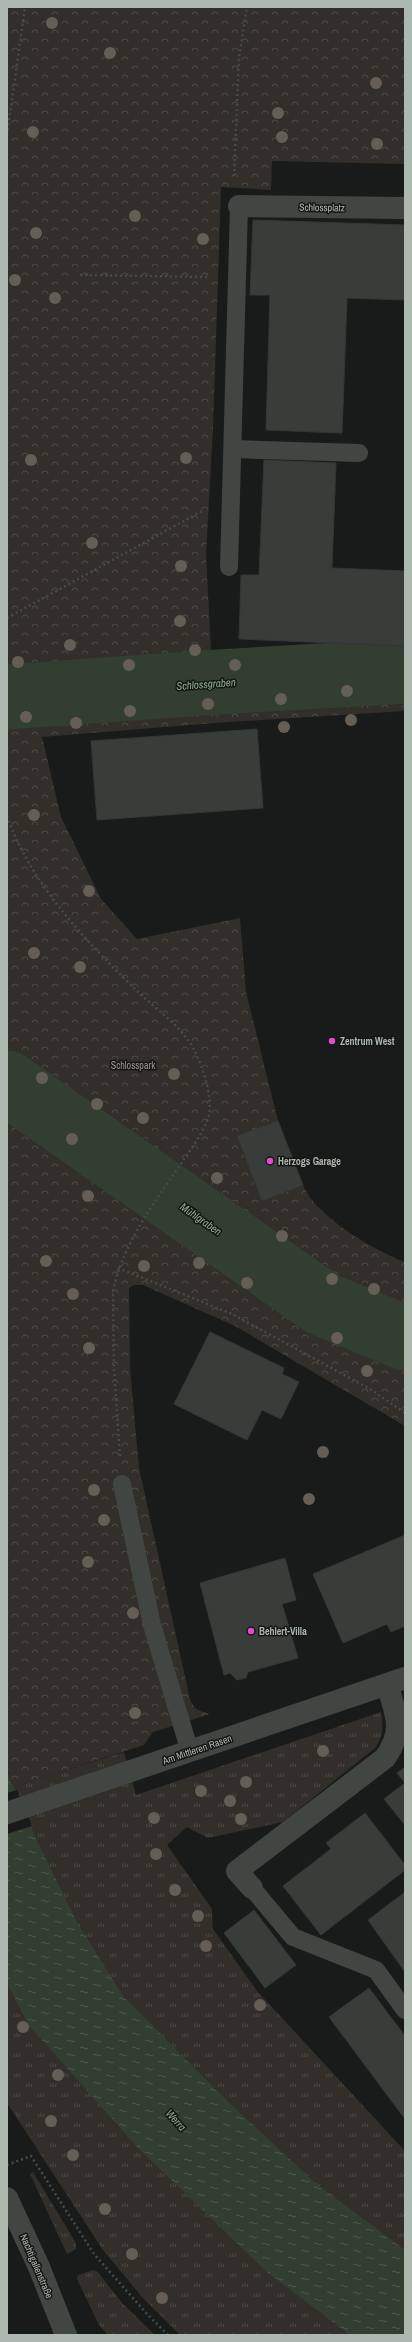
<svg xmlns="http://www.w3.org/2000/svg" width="412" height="2342" viewBox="0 0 412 2342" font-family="'Archivo Narrow',sans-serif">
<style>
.grass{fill:url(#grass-tufts)}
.forest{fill:url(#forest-crowns)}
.water{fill:url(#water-ripples)}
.pier{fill:#191b1a}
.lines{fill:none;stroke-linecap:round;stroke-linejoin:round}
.river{stroke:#323e30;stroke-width:65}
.building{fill:#393d3a;stroke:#333735}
.path{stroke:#454b46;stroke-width:2.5;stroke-dasharray:2 3;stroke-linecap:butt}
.lane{stroke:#424643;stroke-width:18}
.street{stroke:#424643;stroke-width:22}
.tree{fill:#645e55}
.poi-dot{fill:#de4eca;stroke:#141615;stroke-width:1.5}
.labels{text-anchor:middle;stroke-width:3;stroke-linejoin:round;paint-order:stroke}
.street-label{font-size:10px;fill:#adb9af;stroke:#141615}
.poi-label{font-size:10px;font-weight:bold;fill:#adb9af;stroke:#141615;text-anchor:start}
.park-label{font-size:10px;fill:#a29586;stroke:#141615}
.water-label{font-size:11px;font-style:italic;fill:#8bb088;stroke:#141615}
</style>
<defs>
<pattern id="grass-tufts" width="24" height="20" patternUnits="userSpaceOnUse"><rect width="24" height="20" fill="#322e2a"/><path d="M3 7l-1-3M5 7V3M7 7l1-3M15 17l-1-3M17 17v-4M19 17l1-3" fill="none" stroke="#4d4a46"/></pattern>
<pattern id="forest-crowns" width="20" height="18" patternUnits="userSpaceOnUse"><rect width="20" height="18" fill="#322e2a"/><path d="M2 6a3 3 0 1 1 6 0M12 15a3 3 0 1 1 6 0" fill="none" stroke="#4d4a46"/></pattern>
<pattern id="water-ripples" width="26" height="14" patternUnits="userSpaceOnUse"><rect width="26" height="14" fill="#323e30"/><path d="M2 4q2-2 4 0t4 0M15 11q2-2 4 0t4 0" fill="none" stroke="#4d584b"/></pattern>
</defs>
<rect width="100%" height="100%" fill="#191b1a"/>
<!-- grass -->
<path class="grass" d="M 381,1712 C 383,1726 384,1736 375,1748 L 283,1822 L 208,1838 L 187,1827 L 167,1845 L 212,1909 L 213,1929 L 257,1991 L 405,2151 L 405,2335 L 180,2335 L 142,2297 L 103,2250 L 7,2103 L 7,1789 L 124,1752 L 136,1795 Z
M 33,2172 L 76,2243 L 76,2249 L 67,2254 L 30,2174 Z
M 93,2270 L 97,2271 L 123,2304 L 155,2335 L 108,2335 L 99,2325 L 77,2279 L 78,2275 Z"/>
<!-- forest -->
<path class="forest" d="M 7,7 L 405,7 L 405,164 L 272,161 L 271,190 L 221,187 L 213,428 L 206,554 L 213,691 L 405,683 L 405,711 L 214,723 L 42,737 L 61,817 L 101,899 L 137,939 L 240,918 L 246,992 L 278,1121 L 237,1137 L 262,1201 L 303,1185 C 306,1191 309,1197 313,1201 C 332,1225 376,1251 405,1262 L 405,1426 L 235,1326 L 143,1285 L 134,1285 L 129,1288 L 130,1369 L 139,1468 L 190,1699 C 194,1710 199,1711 210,1714 L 153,1732 L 144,1745 L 14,1787 L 7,1770 Z"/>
<!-- water -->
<path class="water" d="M 7,1771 L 38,1843 L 78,1924 L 123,1996 L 219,2093 L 314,2182 L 405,2250 L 405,2335 L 350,2335 L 268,2273 L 137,2147 L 28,2024 L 7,1983 Z"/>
<!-- pier -->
<path class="pier" d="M 17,1790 L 32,1826 L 7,1834 L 7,1793 Z"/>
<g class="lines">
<!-- river -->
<path class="river" d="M 7,697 L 202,683 L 405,671
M 7,1083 L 323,1304 L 405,1338"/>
</g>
<!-- building -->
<path class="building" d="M 253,220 L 405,225 L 405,300 L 347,298 L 342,433 L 266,430 L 270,295 L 250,295 Z
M 264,460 L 336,463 L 332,568 L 405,571 L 405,646 L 239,639 L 241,575 L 259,575 Z
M 257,729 L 263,808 L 97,820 L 91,741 Z
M 278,1121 L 303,1185 L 262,1201 L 237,1136 Z
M 210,1332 L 284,1368 L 282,1374 L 299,1382 L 281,1419 L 262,1410 L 247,1440 L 174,1404 Z
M 405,1535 L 405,1626 L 391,1632 L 387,1624 L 343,1643 L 313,1574 Z
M 285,1558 L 296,1600 L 282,1604 L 298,1658 L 248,1672 L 246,1678 L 237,1680 L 230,1673 L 224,1675 L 200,1583 Z
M 405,1767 L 405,1825 L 384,1799 L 405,1783 L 397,1773 Z
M 365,1813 L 405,1865 L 405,1870 L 321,1935 L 283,1886 L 331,1849 L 326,1843 Z
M 405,1892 L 405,1972 L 368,1920 Z
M 254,1910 L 296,1965 L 265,1988 L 224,1933 Z
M 369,1988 L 405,2036 L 405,2119 L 329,2017 Z"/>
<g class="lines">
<!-- path -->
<path class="path" d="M 7,135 L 25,7
M 234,176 L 239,58 L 247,7
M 80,275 L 210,277
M 7,618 L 202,511
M 7,816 C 31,885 87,942 138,992 C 154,1007 175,1022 188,1040 C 200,1056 215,1099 208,1118 C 203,1133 191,1149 182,1162 C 155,1202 122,1244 113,1292 L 114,1369 L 120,1457
M 118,1268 L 232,1314 L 370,1389 L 405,1413
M 7,2165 L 31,2156 L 94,2254 L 147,2314 L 168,2335"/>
<!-- lane -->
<path class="lane" d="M 234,449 L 359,453
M 229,567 L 239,206
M 122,1484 L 152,1625 L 190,1752
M 252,1888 L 293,1937 L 376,1970 L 405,2010"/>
<!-- street -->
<path class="street" d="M 239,206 L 405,208
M 7,1813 L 405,1678
M 252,1888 L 237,1871 L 385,1758 C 405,1730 396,1715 387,1684
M 7,2198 L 39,2267 L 66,2335"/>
</g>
<!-- trees -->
<g class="tree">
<circle cx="52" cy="23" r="6"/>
<circle cx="110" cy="53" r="6"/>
<circle cx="376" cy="83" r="6"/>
<circle cx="278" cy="113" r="6"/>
<circle cx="33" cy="132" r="6"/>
<circle cx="282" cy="137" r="6"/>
<circle cx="377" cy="144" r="6"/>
<circle cx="135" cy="216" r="6"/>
<circle cx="36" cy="233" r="6"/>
<circle cx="203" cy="239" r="6"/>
<circle cx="15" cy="280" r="6"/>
<circle cx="55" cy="298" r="6"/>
<circle cx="186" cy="458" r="6"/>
<circle cx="31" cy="460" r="6"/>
<circle cx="92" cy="543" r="6"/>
<circle cx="181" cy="566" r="6"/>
<circle cx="180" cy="621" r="6"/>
<circle cx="70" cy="645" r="6"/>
<circle cx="195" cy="650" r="6"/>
<circle cx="18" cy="662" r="6"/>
<circle cx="129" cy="665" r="6"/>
<circle cx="235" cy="665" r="6"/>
<circle cx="347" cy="691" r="6"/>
<circle cx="281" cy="699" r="6"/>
<circle cx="208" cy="704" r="6"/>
<circle cx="130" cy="711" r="6"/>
<circle cx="26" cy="717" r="6"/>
<circle cx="351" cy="720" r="6"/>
<circle cx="76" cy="723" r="6"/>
<circle cx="284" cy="727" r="6"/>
<circle cx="34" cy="815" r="6"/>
<circle cx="89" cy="891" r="6"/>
<circle cx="34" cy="953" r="6"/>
<circle cx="80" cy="967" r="6"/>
<circle cx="174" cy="1074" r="6"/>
<circle cx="42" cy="1078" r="6"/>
<circle cx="97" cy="1104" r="6"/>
<circle cx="143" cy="1118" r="6"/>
<circle cx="72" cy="1139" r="6"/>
<circle cx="217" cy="1178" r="6"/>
<circle cx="88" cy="1196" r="6"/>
<circle cx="282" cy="1236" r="6"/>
<circle cx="46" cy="1261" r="6"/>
<circle cx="199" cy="1263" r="6"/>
<circle cx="144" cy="1266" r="6"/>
<circle cx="332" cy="1279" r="6"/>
<circle cx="247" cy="1283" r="6"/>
<circle cx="374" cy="1289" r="6"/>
<circle cx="73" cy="1294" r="6"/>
<circle cx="337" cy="1338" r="6"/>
<circle cx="89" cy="1348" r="6"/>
<circle cx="367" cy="1371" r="6"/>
<circle cx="323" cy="1452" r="6"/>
<circle cx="94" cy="1490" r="6"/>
<circle cx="309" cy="1499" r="6"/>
<circle cx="104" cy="1520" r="6"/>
<circle cx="88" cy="1562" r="6"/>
<circle cx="133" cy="1613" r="6"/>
<circle cx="135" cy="1713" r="6"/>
<circle cx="323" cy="1751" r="6"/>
<circle cx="246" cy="1782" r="6"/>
<circle cx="201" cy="1791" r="6"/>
<circle cx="230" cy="1801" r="6"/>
<circle cx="154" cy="1818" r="6"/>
<circle cx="241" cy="1819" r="6"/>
<circle cx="156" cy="1854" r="6"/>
<circle cx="175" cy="1890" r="6"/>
<circle cx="198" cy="1916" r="6"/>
<circle cx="206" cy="1946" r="6"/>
<circle cx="260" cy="2005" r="6"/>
<circle cx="23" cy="2027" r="6"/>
<circle cx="58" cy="2075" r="6"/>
<circle cx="51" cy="2121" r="6"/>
<circle cx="73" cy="2155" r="6"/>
<circle cx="105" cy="2209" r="6"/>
<circle cx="132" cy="2254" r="6"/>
<circle cx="162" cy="2298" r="6"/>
</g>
<!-- markers -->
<g class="poi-dot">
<circle cx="332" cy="1041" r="4"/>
<circle cx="270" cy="1161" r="4"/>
<circle cx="251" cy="1631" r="4"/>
</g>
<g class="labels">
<!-- street labels -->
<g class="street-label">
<text transform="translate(322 207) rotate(1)" y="4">Schlossplatz</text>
<text transform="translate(197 1749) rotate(-19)" y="4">Am Mittleren Rasen</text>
<text transform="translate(37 2266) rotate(67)" y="4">Nachtigallenstraße</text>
</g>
<!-- poi labels -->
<g class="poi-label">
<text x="340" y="1045">Zentrum West</text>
<text x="278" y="1165">Herzogs Garage</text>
<text x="259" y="1635">Behlert-Villa</text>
</g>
<!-- park labels -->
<g class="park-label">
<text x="133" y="1069">Schlosspark</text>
</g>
<!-- water labels -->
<g class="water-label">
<text transform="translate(206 684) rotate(-4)" y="4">Schlossgraben</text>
<text transform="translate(201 1219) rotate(35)" y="4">Mühlgraben</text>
<text transform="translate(176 2120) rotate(48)" y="4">Werra</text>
</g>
</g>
<!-- border -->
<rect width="412" height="2342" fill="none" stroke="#adb9af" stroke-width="16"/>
</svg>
